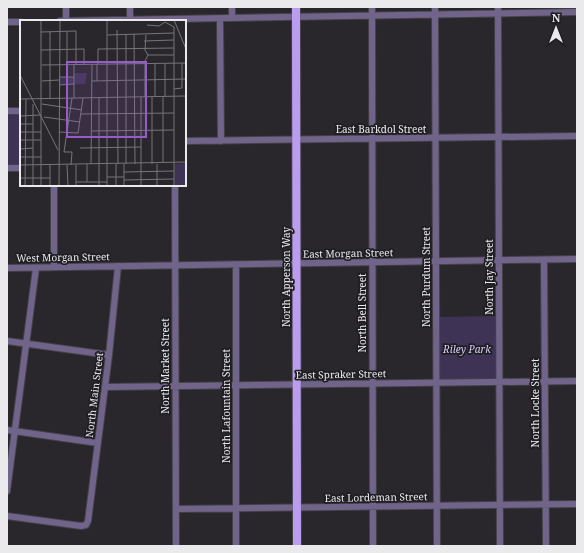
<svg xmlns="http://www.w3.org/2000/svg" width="584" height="553" viewBox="0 0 584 553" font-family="'Noto Serif',serif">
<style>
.green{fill:#3f3355}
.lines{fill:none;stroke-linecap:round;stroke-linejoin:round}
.minor-casing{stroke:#444247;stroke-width:8}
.major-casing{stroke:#444247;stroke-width:10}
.minor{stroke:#71648b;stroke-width:6}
.major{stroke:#ba9dee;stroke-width:8}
.labels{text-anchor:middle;stroke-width:3.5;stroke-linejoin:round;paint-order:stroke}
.street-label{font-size:10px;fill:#eae9ec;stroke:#1f1e23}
.park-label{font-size:10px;font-style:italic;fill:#ddcefc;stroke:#1f1e23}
.inset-road{fill:none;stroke:#767579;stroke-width:1}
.view{fill:#975bca;fill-opacity:0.15;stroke:#975bca;stroke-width:2}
.inset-edge{fill:none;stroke:#eae9ec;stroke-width:2}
</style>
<rect width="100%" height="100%" fill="#29272c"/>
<!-- green -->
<path class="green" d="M 7,111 L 21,111 L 21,168 L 7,168 Z
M 499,316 L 499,381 L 436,382 L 436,317 Z"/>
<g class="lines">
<!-- minor casing -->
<g class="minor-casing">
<path id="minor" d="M 130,7 L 130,20
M 232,7 L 232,18
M 372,7 L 373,546
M 435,7 L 437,546
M 498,7 L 500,546
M 220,19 L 221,141
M 60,21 L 577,12
M 66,21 L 66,7
M 7,22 L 21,22
M 7,111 L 21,111
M 185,141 L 577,136
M 7,168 L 21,168
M 54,185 L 54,267
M 175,185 L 176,546
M 544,260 L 546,546
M 236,265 L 236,546
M 7,268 L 577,259
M 7,341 L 109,355
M 106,387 L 577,381
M 7,430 L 98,443
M 7,491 L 36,268
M 176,509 L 577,504
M 7,516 L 81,526 L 86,525 L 88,521 L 109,355 L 118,266"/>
</g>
<!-- major casing -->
<g class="major-casing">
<path id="major" d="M 296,7 L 297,546"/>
</g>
<!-- minor -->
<use href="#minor" class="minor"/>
<!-- major -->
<use href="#major" class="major"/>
</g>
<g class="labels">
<!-- street labels -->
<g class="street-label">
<text x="381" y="133">East Barkdol Street</text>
<text transform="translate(348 253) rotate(-1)" y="4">East Morgan Street</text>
<text transform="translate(63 257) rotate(-1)" y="4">West Morgan Street</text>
<text transform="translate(286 277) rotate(-90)" y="4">North Apperson Way</text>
<text transform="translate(426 277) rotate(-90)" y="4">North Purdum Street</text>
<text transform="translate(489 277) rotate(-90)" y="4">North Jay Street</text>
<text transform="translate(362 313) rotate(-90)" y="4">North Bell Street</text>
<text transform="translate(165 366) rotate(-90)" y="4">North Market Street</text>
<text transform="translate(341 374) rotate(-1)" y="4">East Spraker Street</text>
<text transform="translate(94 395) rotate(-83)" y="4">North Main Street</text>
<text transform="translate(535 403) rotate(-90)" y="4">North Locke Street</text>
<text transform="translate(226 406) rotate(-90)" y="4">North Lafountain Street</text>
<text transform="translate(376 497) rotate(-1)" y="4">East Lordeman Street</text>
</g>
<!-- park labels -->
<g class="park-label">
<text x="467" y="353">Riley Park</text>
</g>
</g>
<!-- overview -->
<g transform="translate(20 20)">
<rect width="166" height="166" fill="#29272c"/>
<path d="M 54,53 L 67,53 L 65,64 L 39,65 L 39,57 L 54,57 ZM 166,143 L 166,166 L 154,166 L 155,144 Z" fill="#3f3355"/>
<path class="inset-road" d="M 87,0 L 87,166M 154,0 L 166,29M 145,2 L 154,7 L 154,166M 127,5 L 139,6 L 145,2M 97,10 L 98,144M 21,12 L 56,11 L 56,45M 30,12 L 30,78M 114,14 L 115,144M 87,15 L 154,13M 106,15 L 106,144M 126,15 L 125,30 L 128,35M 124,21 L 154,20M 21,30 L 64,29 L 64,44M 128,35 L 154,35M 77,44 L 77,61M 78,44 L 78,29 L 154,28M 22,45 L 166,43M 47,45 L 47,12M 54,45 L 54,78M 0,55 L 38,130M 39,57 L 54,57M 22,61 L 39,60M 72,61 L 166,59M 39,65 L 54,64M 47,65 L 47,78M 154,69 L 162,68 L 162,43M 121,77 L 121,144M 125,77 L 125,41 L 128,35M 132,77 L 132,144M 135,77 L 135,43M 143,77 L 143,143M 145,77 L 145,43M 79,78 L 79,166M 0,79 L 166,76M 22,84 L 62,90M 61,94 L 154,93M 0,96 L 21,95M 24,97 L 60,102M 0,104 L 13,104M 71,111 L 154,110M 0,112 L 21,112M 39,112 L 58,113 L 63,78M 0,120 L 21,120M 60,128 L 121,127M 0,129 L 13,128M 0,137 L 21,137M 71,144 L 72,44M 137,144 L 137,166M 0,145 L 166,142M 30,145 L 30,166M 47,145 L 48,166M 51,145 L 52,132 L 44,132 L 52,78M 104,152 L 154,151M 87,157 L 104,157M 0,158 L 30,158M 104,160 L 154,159M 56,162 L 87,162M 67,162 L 67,144M 5,166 L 6,79M 13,166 L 13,84M 21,166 L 21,0M 39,166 L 40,0M 56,166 L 56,145M 96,166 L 96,144M 104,166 L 104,144M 121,166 L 121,144"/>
<path class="view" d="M 47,42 L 126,42 L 126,117 L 47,117 Z"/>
<rect width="166" height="166" class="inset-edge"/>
</g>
<!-- border -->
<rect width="584" height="553" fill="none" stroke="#eae9ec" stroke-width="16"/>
<!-- north arrow -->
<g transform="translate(556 28)" stroke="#1f1e23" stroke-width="3" paint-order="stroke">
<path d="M0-3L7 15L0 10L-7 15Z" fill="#eae9ec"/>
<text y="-6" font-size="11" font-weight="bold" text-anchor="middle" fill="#eae9ec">N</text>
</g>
</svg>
